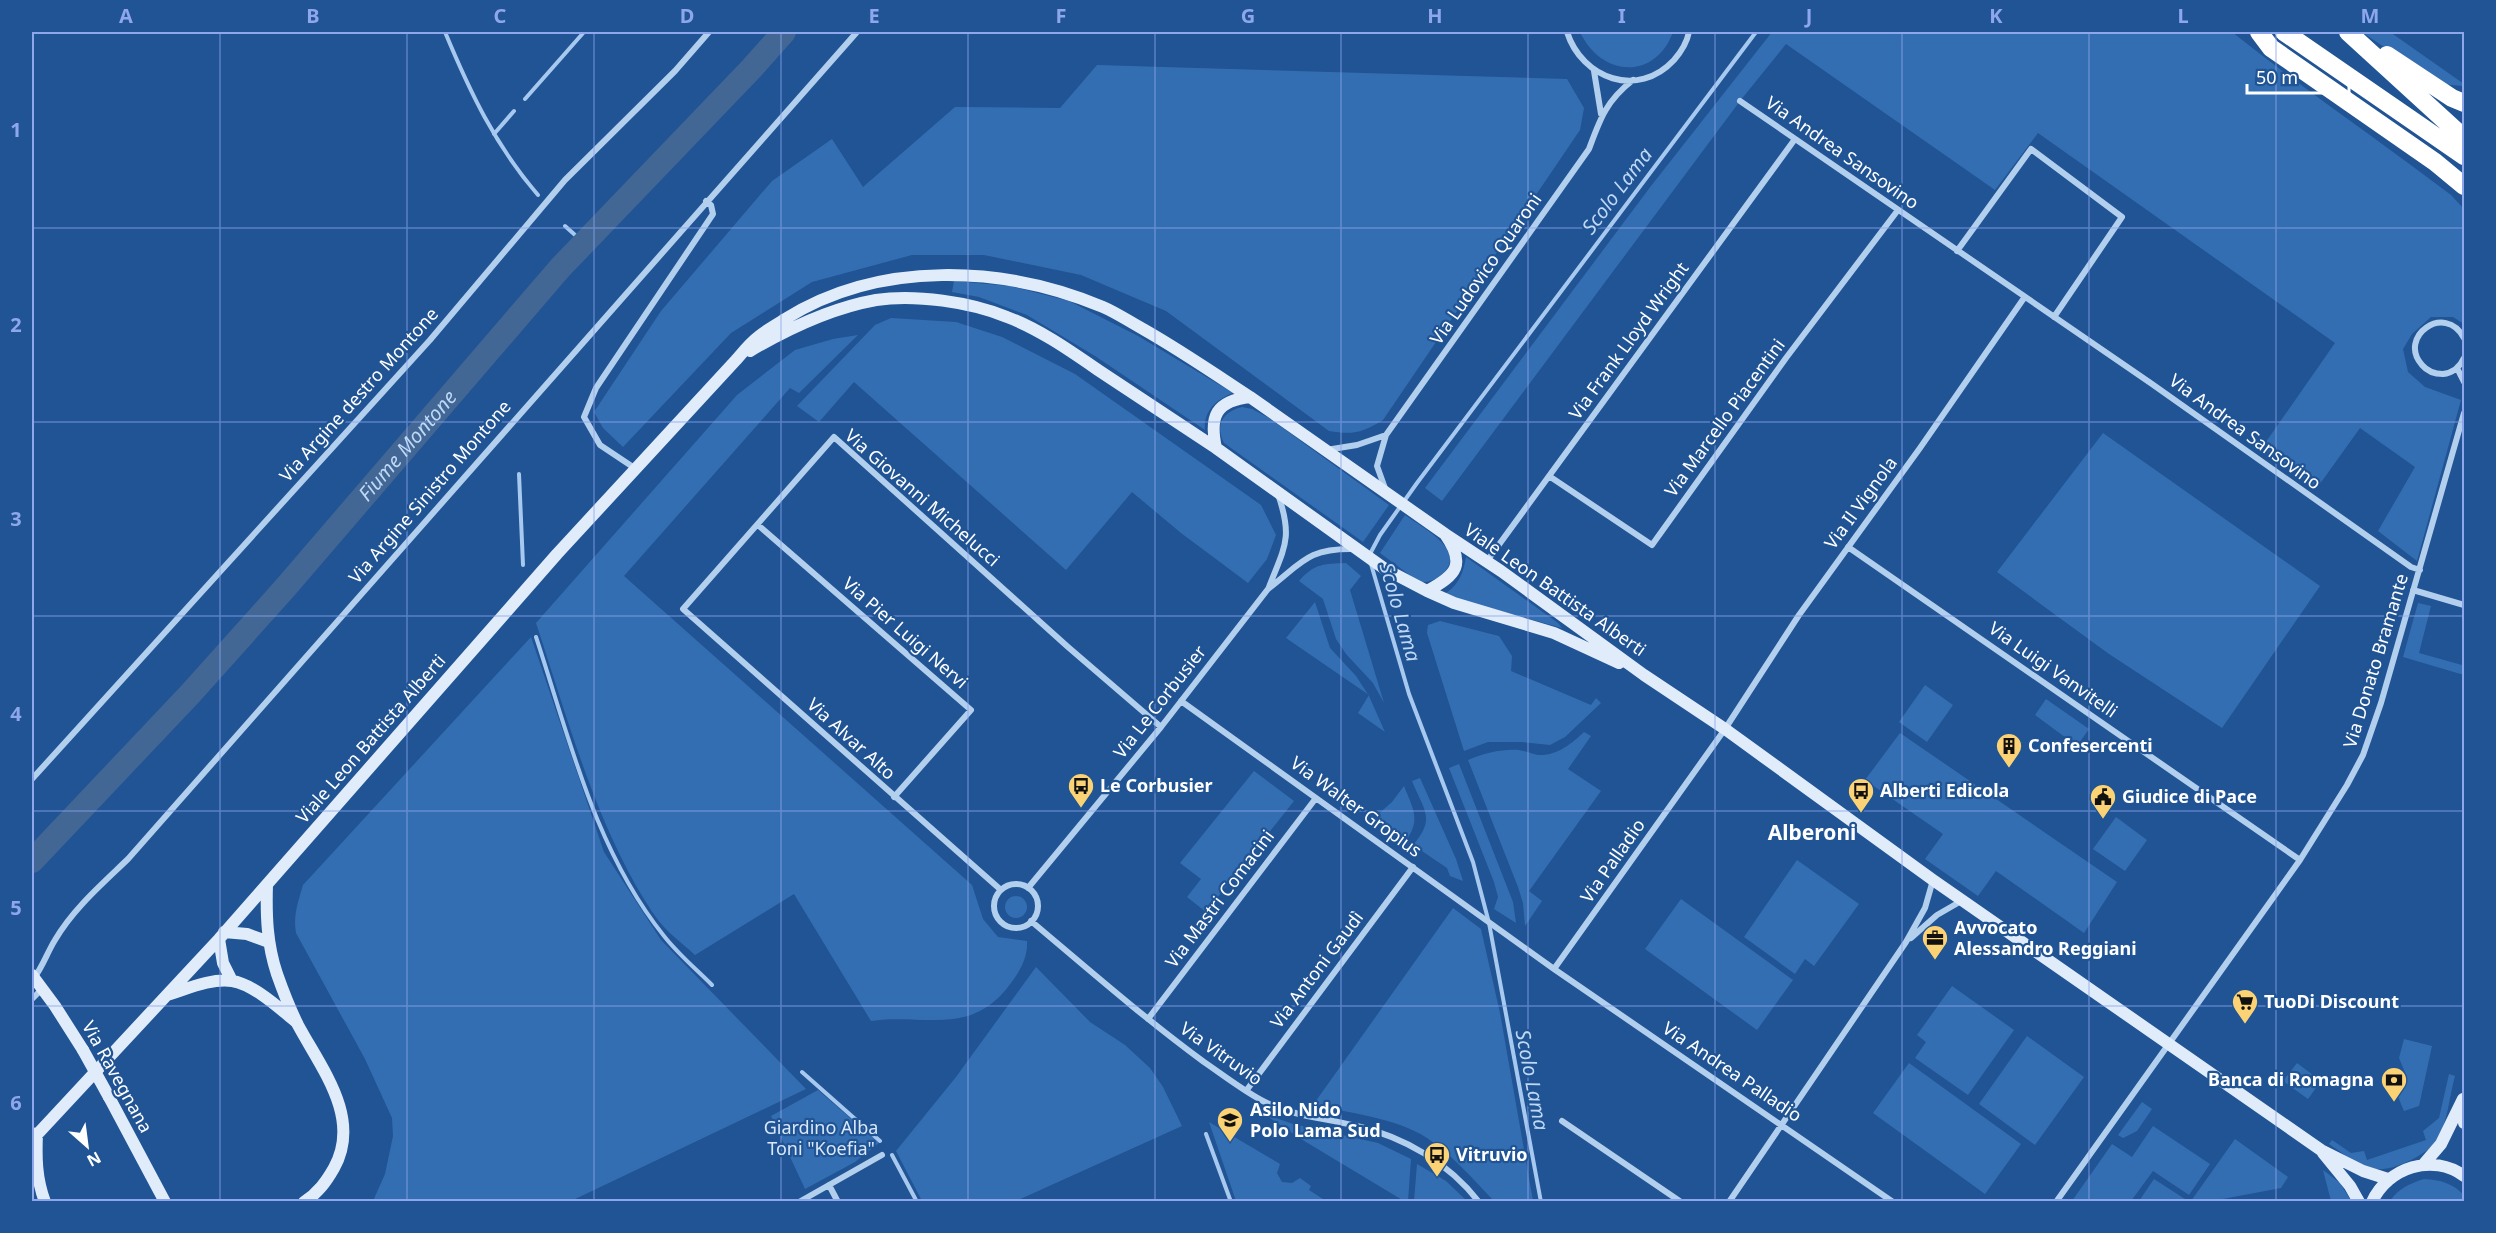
<svg xmlns="http://www.w3.org/2000/svg" width="2496" height="1233" viewBox="0 0 2496 1233" font-family="'Noto Sans',sans-serif">
<style>
.green{fill:#346eb2}
.lines{fill:none;stroke-linecap:round;stroke-linejoin:round}
.stream{stroke:#a7c9ef;stroke-width:4}
.river{stroke:#426795;stroke-width:24}
.street{stroke:#b3cfee;stroke-width:6}
.secondary{stroke:#e0ecfa;stroke-width:12}
.highway{stroke:#fff;stroke-width:18}
.secondary-bridge{stroke:#e0ecfa;stroke-width:12}
.grid{fill:none;stroke:#8ea6ec;stroke-width:1.5;stroke-opacity:0.55}
.labels{text-anchor:middle;stroke-width:4.5;stroke-linejoin:round;paint-order:stroke}
.street-label{font-size:18px;fill:#fff;stroke:#205494}
.poi-label{font-size:18px;font-weight:bold;fill:#fff;stroke:#205494;text-anchor:start}
.park-label{font-size:18px;fill:#d9e8fa;stroke:#205494}
.water-label{font-size:20px;font-style:italic;fill:#bfd8f5;stroke:#205494}
.quarter-label{font-size:21px;font-weight:bold;fill:#fff;stroke:#205494}
.neatline{fill:none;stroke:#8ea6ec;stroke-width:2}
.grid-label{font-size:20px;text-anchor:middle;font-weight:bold;fill:#8ea6ec}
</style>
<rect width="100%" height="100%" fill="#205494"/>
<!-- green -->
<path class="green" d="M 1580,32 L 1673,32 C 1655,81 1601,77 1580,32 Z
M 1772,32 L 2232,32 C 2303,89 2379,140 2451,195 L 2464,209 L 2464,324 L 2453,317 L 2431,317 L 2412,334 L 2403,349 L 2408,372 L 2425,387 L 2461,400 L 2417,561 L 2378,531 L 2415,467 L 2360,428 L 2317,488 L 2261,449 L 2335,343 L 2038,133 L 1995,190 L 1786,44 L 1740,101 L 1442,501 L 1425,488 L 1651,186 Z
M 2362,32 L 2390,32 L 2464,84 L 2464,86 L 2438,84 Z
M 1097,65 L 1567,79 L 1584,108 L 1580,130 L 1383,420 C 1362,433 1353,435 1329,431 L 1166,311 L 1081,275 L 984,255 L 912,255 L 812,282 L 731,333 L 623,447 L 603,428 L 594,412 L 661,311 L 772,181 L 832,139 L 863,187 L 955,107 L 1060,108 Z
M 954,281 L 1010,286 L 1069,301 L 1138,336 L 1233,393 C 1217,399 1203,411 1205,430 L 1095,356 L 1027,315 L 979,297 L 952,292 Z
M 891,318 L 956,322 L 1002,337 L 1075,374 L 1261,505 L 1276,535 L 1267,559 L 1248,583 L 1181,533 L 1132,492 L 1066,570 L 854,382 L 819,422 L 797,406 L 875,325 Z
M 858,335 L 799,393 L 790,388 L 624,576 L 972,885 L 983,919 L 998,937 L 1027,941 C 1028,957 1020,971 1011,983 C 971,1038 925,1013 871,1021 L 794,894 L 695,955 C 683,944 668,933 658,920 C 599,837 568,719 536,623 L 737,395 L 795,350 L 833,339 Z
M 1242,407 L 1252,409 L 1269,418 L 1389,505 L 1363,542 L 1224,443 C 1215,425 1222,412 1242,407 Z
M 2103,433 L 2320,586 L 2222,728 L 2109,654 L 1997,572 Z
M 1405,515 C 1420,526 1465,549 1445,571 C 1438,579 1429,583 1419,582 L 1380,553 Z
M 1466,557 L 1558,623 L 1562,628 L 1443,595 C 1458,586 1463,575 1466,557 Z
M 1346,563 L 1361,576 L 1350,590 L 1384,703 L 1373,683 L 1346,654 L 1336,639 L 1323,599 L 1299,581 C 1315,563 1323,564 1346,563 Z
M 1315,602 L 1330,648 L 1356,676 L 1369,696 L 1385,732 L 1358,713 L 1369,695 L 1286,638 Z
M 2418,603 L 2431,606 L 2419,653 L 2462,665 L 2464,660 L 2464,675 L 2403,657 Z
M 1440,621 L 1499,636 L 1512,656 L 1511,671 L 1591,705 L 1596,698 L 1601,703 L 1565,737 L 1550,745 L 1522,742 L 1488,742 L 1464,751 L 1427,633 L 1428,625 Z
M 531,637 L 604,852 L 661,940 L 806,1089 L 571,1201 L 373,1201 L 385,1174 L 393,1136 L 392,1118 L 365,1059 L 296,933 C 293,916 298,902 303,885 Z
M 1925,685 L 1953,705 L 1927,742 L 1899,722 Z
M 2046,699 L 2089,729 L 2077,746 L 2035,715 Z
M 1584,732 L 1591,736 L 1568,769 L 1601,791 L 1529,891 L 1542,901 L 1525,926 L 1523,903 L 1518,887 L 1468,760 C 1484,753 1502,749 1519,750 C 1526,751 1532,754 1538,755 C 1557,756 1571,744 1584,732 Z
M 1900,733 L 2117,882 L 2084,933 L 1996,871 L 1978,896 L 1925,859 L 1943,834 L 1865,780 Z
M 1459,764 L 1513,902 L 1516,923 L 1494,909 L 1498,897 L 1494,882 L 1449,768 Z
M 1254,771 L 1294,801 L 1206,912 L 1187,897 L 1201,879 L 1180,863 Z
M 1420,778 L 1456,859 L 1463,881 L 1450,876 L 1447,868 L 1413,845 C 1436,818 1424,811 1412,781 Z
M 1404,786 C 1413,809 1421,819 1406,841 L 1374,818 L 1392,802 Z
M 2116,817 L 2147,840 L 2125,871 L 2093,849 Z
M 1797,860 L 1859,904 L 1814,966 L 1805,959 L 1795,974 L 1744,937 Z
M1005 907a11 11 0 1 1 22 0a11 11 0 1 1-22 0Z
M 1681,899 L 1793,980 L 1757,1030 L 1645,949 Z
M 1453,908 L 1481,929 L 1500,1013 L 1533,1201 L 1494,1201 C 1474,1180 1452,1155 1427,1138 C 1399,1119 1347,1112 1313,1105 Z
M 1036,967 L 1090,1022 L 1125,1045 L 1150,1068 L 1163,1087 L 1182,1126 L 1016,1201 L 922,1201 L 896,1151 L 956,1077 Z
M 1952,986 L 2014,1030 L 1968,1095 L 1915,1058 L 1926,1042 L 1917,1035 Z
M 2027,1036 L 2084,1077 L 2035,1145 L 1979,1104 Z
M 2404,1039 L 2432,1046 L 2419,1106 L 2404,1111 L 2393,1085 L 2407,1077 L 2399,1058 Z
M 1909,1063 L 2021,1144 L 1985,1194 L 1873,1113 Z
M 2297,1063 L 2321,1081 L 2308,1099 L 2283,1081 Z
M 2449,1074 L 2455,1076 C 2450,1094 2448,1117 2440,1135 C 2435,1146 2424,1153 2413,1159 C 2374,1179 2362,1167 2329,1144 L 2332,1140 L 2351,1153 L 2364,1151 L 2367,1160 L 2426,1140 L 2423,1131 L 2439,1118 Z
M 818,1090 L 879,1143 L 855,1162 L 805,1189 L 771,1116 Z
M 2142,1102 L 2152,1109 L 2137,1131 L 2123,1138 L 2118,1135 Z
M 1264,1114 L 1293,1124 L 1378,1143 L 1411,1159 L 1408,1201 L 1404,1201 L 1301,1139 Z
M 1209,1122 L 1280,1164 L 1277,1173 L 1282,1182 L 1292,1183 L 1300,1178 L 1311,1186 L 1309,1190 L 1326,1201 L 1236,1201 Z
M 2153,1126 L 2210,1164 L 2189,1195 L 2153,1171 L 2131,1201 L 2072,1201 L 2112,1144 L 2132,1157 Z
M 2235,1139 L 2288,1177 L 2281,1188 L 2212,1201 L 2191,1201 Z
M 1417,1164 L 1446,1181 L 1467,1201 L 1414,1201 Z
M 2323,1170 L 2340,1183 L 2351,1201 L 2331,1201 Z
M 2154,1179 L 2188,1201 L 2139,1201 Z
M 2424,1179 C 2441,1180 2452,1183 2464,1195 L 2464,1201 L 2390,1201 C 2399,1188 2409,1184 2424,1179 Z"/>
<g class="lines">
<!-- stream -->
<path class="stream" d="M 445,32 C 470,92 495,145 538,195
M 525,99 L 584,32
M 494,134 L 514,111
M 565,226 L 584,243
M 519,474 L 523,565
M 1370,554 L 1380,535 L 1417,483 L 1756,32
M 1371,564 L 1409,694 L 1473,862 L 1489,923 L 1541,1202
M 536,637 C 570,740 595,850 664,936 C 678,954 696,969 712,985
M 802,1072 L 880,1141
M 1206,1134 L 1231,1202
M 892,1155 L 917,1202"/>
<!-- river -->
<path class="river" id="s1" d="M 32,861 L 191,693 L 285,588 L 560,268 L 752,68 L 784,32"/>
<!-- street -->
<path class="street" d="M 1567,32 C 1582,79 1638,99 1674,60 C 1681,52 1687,42 1689,32
M 1594,71 L 1601,114
M 1740,101 L 2152,384 L 2411,567 L 2420,570
M 1957,251 L 2031,149 L 2122,217 L 2054,317
M 2464,338 C 2445,302 2397,337 2422,365 C 2427,371 2435,374 2443,374 C 2452,373 2460,367 2464,358
M 2457,368 L 2464,382
M 1326,450 L 1357,445 L 1386,435
M 636,469 L 600,445 L 584,417 L 596,388 L 713,214 L 711,205 L 706,201
M 1549,476 L 1652,545 L 1786,358 L 1898,210
M 1386,491 L 1377,466 L 1386,435 L 1589,149 C 1600,119 1606,101 1633,80
M 758,525 L 971,710 L 894,797
M 1848,547 L 2300,860
M 1487,561 L 1795,139
M 1269,587 C 1285,546 1293,538 1278,494
M 2413,590 L 2464,605
M 1181,701 L 1554,969 L 1893,1202
M 32,779 L 430,340 L 565,180 L 675,71 L 709,32
M994 906a22 22 0 1 1 44 0a22 22 0 1 1-44 0Z
M 1028,888 L 1161,727 L 1268,589 C 1302,563 1307,548 1354,549
M 1001,890 L 683,609 L 834,437 L 1068,647 L 1161,727
M 1031,921 C 1088,969 1144,1018 1204,1062 C 1223,1075 1241,1089 1261,1100 C 1290,1116 1325,1118 1357,1126 C 1404,1137 1449,1163 1479,1202
M 1911,938 L 1937,915 L 1963,900
M 1554,969 L 1725,729 L 1799,615 L 1920,448 L 2024,298
M 34,978 C 43,966 47,953 55,940 C 73,909 102,884 128,859 L 857,32
M 32,999 L 42,989
M 1148,1019 L 1316,798
M 1246,1091 L 1413,867
M 1562,1121 L 1681,1202
M 829,1185 L 838,1202
M 799,1202 L 882,1155
M 1729,1202 L 1906,942 L 1925,908 L 1933,880
M 2056,1202 L 2300,860 L 2347,785 L 2363,755 L 2381,703 L 2464,413"/>
<!-- secondary -->
<path class="secondary" d="M 750,351 C 789,328 831,308 876,300 C 915,294 971,302 1007,317 C 1039,329 1069,350 1098,370 C 1137,396 1176,422 1216,448
M 1250,397 L 1445,534 C 1466,564 1457,575 1427,591 L 1385,569 L 1216,448 C 1209,416 1216,401 1250,397 Z
M 1445,534 L 1501,571 L 1644,675 L 1725,729 L 1933,880 L 2321,1150 L 2363,1171 L 2388,1179
M 1427,591 L 1454,603 L 1554,633 L 1619,663
M 267,884 C 266,916 267,944 277,974 C 283,991 290,1009 298,1025 C 321,1068 362,1118 334,1168 C 326,1182 318,1193 304,1202
M 224,932 L 247,934 L 269,942
M 219,939 L 223,963 L 232,981
M 32,975 L 55,1006 L 83,1050
M 167,995 C 187,989 211,978 232,981 C 253,984 279,1008 295,1021
M 109,1097 L 165,1202
M 2464,1100 L 2464,1123
M 37,1133 C 36,1157 36,1178 45,1202
M 32,1140 L 219,939 L 557,554 L 736,360 C 743,352 750,343 758,337 C 766,330 776,325 785,319 C 879,260 1003,265 1103,307 C 1117,313 1130,322 1143,329 C 1180,350 1215,374 1250,397
M 2323,1153 L 2350,1186 L 2359,1202
M 2423,1165 L 2441,1144 L 2463,1099
M 2372,1202 C 2388,1167 2433,1153 2464,1176"/>
<!-- highway -->
<path class="highway" d="M 2259,32 L 2271,48 L 2435,162 L 2464,186
M 2284,32 L 2464,156
M 2348,32 L 2464,138
M 2387,55 L 2452,98 L 2464,103"/>
<!-- secondary-bridge -->
<path class="secondary-bridge" d="M 83,1050 L 109,1097"/>
</g>
<!-- grid -->
<path class="grid" d="M 220,32 L 220,1202M 407,32 L 407,1202M 594,32 L 594,1202M 781,32 L 781,1202M 968,32 L 968,1202M 1155,32 L 1155,1202M 1341,32 L 1341,1202M 1528,32 L 1528,1202M 1715,32 L 1715,1202M 1902,32 L 1902,1202M 2089,32 L 2089,1202M 2276,32 L 2276,1202M 32,228 L 2464,228M 32,422 L 2464,422M 32,616 L 2464,616M 32,811 L 2464,811M 32,1006 L 2464,1006"/>
<!-- icons -->
<defs>
<g id="building-pin" transform="scale(1.35)"><path d="M0 17L-7.5 6A9.5 9.5 0 1 1 7.5 6Z" fill="#fbd274" stroke="#205494"/><path d="M-4-6H4V6H1V3H-1V6H-4ZM-2.5-4.3h1.7v1.8h-1.7ZM.8-4.3h1.7v1.8H.8ZM-2.5-1h1.7V.8h-1.7ZM.8-1h1.7V.8H.8Z" fill="#111"/></g>
<g id="bus-pin" transform="scale(1.35)"><path d="M0 17L-7.5 6A9.5 9.5 0 1 1 7.5 6Z" fill="#fbd274" stroke="#205494"/><path d="M-5-6H5V4H4V6H2V4H-2V6H-4V4H-5ZM-3.5-4V0h7V-4ZM-3.5 1.2v1.5H-2V1.2ZM2 1.2v1.5H3.5V1.2Z" fill="#111"/></g>
<g id="civic-pin" transform="scale(1.35)"><path d="M0 17L-7.5 6A9.5 9.5 0 1 1 7.5 6Z" fill="#fbd274" stroke="#205494"/><path d="M-.6-6.5H3V-4.5H.6V-3L4-1V1h2V6H-6V1h2V-1L-.6-3ZM-1.2 2.5V6h2.4V2.5Z" fill="#111"/></g>
<g id="office-pin" transform="scale(1.35)"><path d="M0 17L-7.5 6A9.5 9.5 0 1 1 7.5 6Z" fill="#fbd274" stroke="#205494"/><path d="M-6-3h4V-5.5h4V-3h4V5H-6ZM-1-4.5V-3h2v-1.5ZM-6 0V1H6V0Z" fill="#111"/></g>
<g id="supermarket-pin" transform="scale(1.35)"><path d="M0 17L-7.5 6A9.5 9.5 0 1 1 7.5 6Z" fill="#fbd274" stroke="#205494"/><path d="M-6-5.5h2.5l.6 2H6L4.5 2H-2.5L-4.4-4H-6ZM-1.5 3.2a1.3 1.3 0 1 0 .1 0ZM3 3.2a1.3 1.3 0 1 0 .1 0Z" fill="#111"/></g>
<g id="bank-pin" transform="scale(1.35)"><path d="M0 17L-7.5 6A9.5 9.5 0 1 1 7.5 6Z" fill="#fbd274" stroke="#205494"/><path d="M-6-4H6V4H-6ZM0-2.3a2.3 2.3 0 1 0 0 4.6a2.3 2.3 0 1 0 0-4.6Z" fill="#111"/></g>
<g id="school-pin" transform="scale(1.35)"><path d="M0 17L-7.5 6A9.5 9.5 0 1 1 7.5 6Z" fill="#fbd274" stroke="#205494"/><path d="M0-5L7-2L0 1L-7-2ZM-4 1L0 2.5L4 1V4Q0 6-4 4Z" fill="#111"/></g>
</defs>
<g fill-rule="evenodd">
<use href="#building-pin" x="2009" y="746"/>
<use href="#bus-pin" x="1081" y="786"/>
<use href="#bus-pin" x="1861" y="791"/>
<use href="#civic-pin" x="2103" y="797"/>
<use href="#office-pin" x="1935" y="938"/>
<use href="#supermarket-pin" x="2245" y="1002"/>
<use href="#bank-pin" x="2394" y="1080"/>
<use href="#school-pin" x="1230" y="1120"/>
<use href="#bus-pin" x="1437" y="1155"/>
</g>
<g class="labels">
<!-- street labels -->
<g class="street-label">
<text transform="translate(1842 153) rotate(35)" y="6">Via Andrea Sansovino</text>
<text transform="translate(1486 269) rotate(-55)" y="6">Via Ludovico Quaroni</text>
<text transform="translate(1629 341) rotate(-54)" y="6">Via Frank Lloyd Wright</text>
<text transform="translate(359 395) rotate(-48)" y="6">Via Argine destro Montone</text>
<text transform="translate(1725 418) rotate(-54)" y="6">Via Marcello Piacentini</text>
<text transform="translate(2245 432) rotate(36)" y="6">Via Andrea Sansovino</text>
<text transform="translate(430 492) rotate(-49)" y="6">Via Argine Sinistro Montone</text>
<text transform="translate(922 498) rotate(41)" y="6">Via Giovanni Michelucci</text>
<text transform="translate(1861 503) rotate(-54)" y="6">Via Il Vignola</text>
<text transform="translate(1555 590) rotate(35)" y="6">Viale Leon Battista Alberti</text>
<text transform="translate(905 633) rotate(41)" y="6">Via Pier Luigi Nervi</text>
<text transform="translate(2376 661) rotate(-73)" y="6">Via Donato Bramante</text>
<text transform="translate(2053 670) rotate(35)" y="6">Via Luigi Vanvitelli</text>
<text transform="translate(1160 702) rotate(-52)" y="6">Via Le Corbusier</text>
<text transform="translate(371 739) rotate(-49)" y="6">Viale Leon Battista Alberti</text>
<text transform="translate(851 739) rotate(42)" y="6">Via Alvar Alto</text>
<text transform="translate(1356 807) rotate(36)" y="6">Via Walter Gropius</text>
<text transform="translate(1613 861) rotate(-55)" y="6">Via Palladio</text>
<text transform="translate(1220 899) rotate(-53)" y="6">Via Mastri Comacini</text>
<text transform="translate(1317 970) rotate(-53)" y="6">Via Antoni Gaudì</text>
<text transform="translate(1221 1054) rotate(35)" y="6">Via Vitruvio</text>
<text transform="translate(1732 1072) rotate(34)" y="6">Via Andrea Palladio</text>
<text transform="translate(117 1077) rotate(61)" y="6">Via Ravegnana</text>
</g>
<!-- poi labels -->
<g class="poi-label">
<text x="2028" y="752">Confesercenti</text>
<text x="1100" y="792">Le Corbusier</text>
<text x="1880" y="797">Alberti Edicola</text>
<text x="2122" y="803">Giudice di Pace</text>
<text x="1954" y="934">Avvocato<tspan x="1954" dy="21">Alessandro Reggiani</tspan></text>
<text x="2264" y="1008">TuoDi Discount</text>
<text x="2374" y="1086" text-anchor="end">Banca di Romagna</text>
<text x="1250" y="1116">Asilo Nido<tspan x="1250" dy="21">Polo Lama Sud</tspan></text>
<text x="1456" y="1161">Vitruvio</text>
</g>
<!-- park labels -->
<g class="park-label">
<text x="821" y="1134">Giardino Alba<tspan x="821" dy="21">Toni "Koefia"</tspan></text>
</g>
<!-- water labels -->
<g class="water-label">
<text transform="translate(1617 191) rotate(-53)" y="7">Scolo Lama</text>
<text dy="7" stroke="none"><textPath href="#s1" startOffset="560">Fiume Montone</textPath></text>
<text transform="translate(1400 612) rotate(74)" y="7">Scolo Lama</text>
<text transform="translate(1532 1080) rotate(79)" y="7">Scolo Lama</text>
</g>
<!-- quarter labels -->
<g class="quarter-label">
<text x="1812" y="840">Alberoni</text>
</g>
</g>
<!-- border -->
<rect width="2496" height="1233" fill="none" stroke="#205494" stroke-width="66"/>
<!-- north arrow -->
<g transform="translate(87 1146) rotate(152)" stroke="#205494" stroke-width="4.5" paint-order="stroke">
<path d="M0-4.5L10 22L0 15L-10 22Z" fill="#ffffff"/>
<text y="-9" font-size="16" font-weight="bold" text-anchor="middle" fill="#ffffff">N</text>
</g>
<!-- scale -->
<path d="M2247 84v9h102v-9" fill="none" stroke="#ffffff" stroke-width="3"/>
<text x="2256" y="84" font-size="18" fill="#ffffff" stroke="#205494" stroke-width="4.5" paint-order="stroke">50 m</text>
<rect x="33" y="33" width="2430" height="1167" class="neatline"/>
<g class="grid-label">
<text x="126" y="23">A</text>
<text x="313" y="23">B</text>
<text x="500" y="23">C</text>
<text x="687" y="23">D</text>
<text x="874" y="23">E</text>
<text x="1061" y="23">F</text>
<text x="1248" y="23">G</text>
<text x="1435" y="23">H</text>
<text x="1622" y="23">I</text>
<text x="1809" y="23">J</text>
<text x="1996" y="23">K</text>
<text x="2183" y="23">L</text>
<text x="2370" y="23">M</text>
<text x="16" y="137">1</text>
<text x="16" y="332">2</text>
<text x="16" y="526">3</text>
<text x="16" y="721">4</text>
<text x="16" y="915">5</text>
<text x="16" y="1110">6</text>
</g>
</svg>
